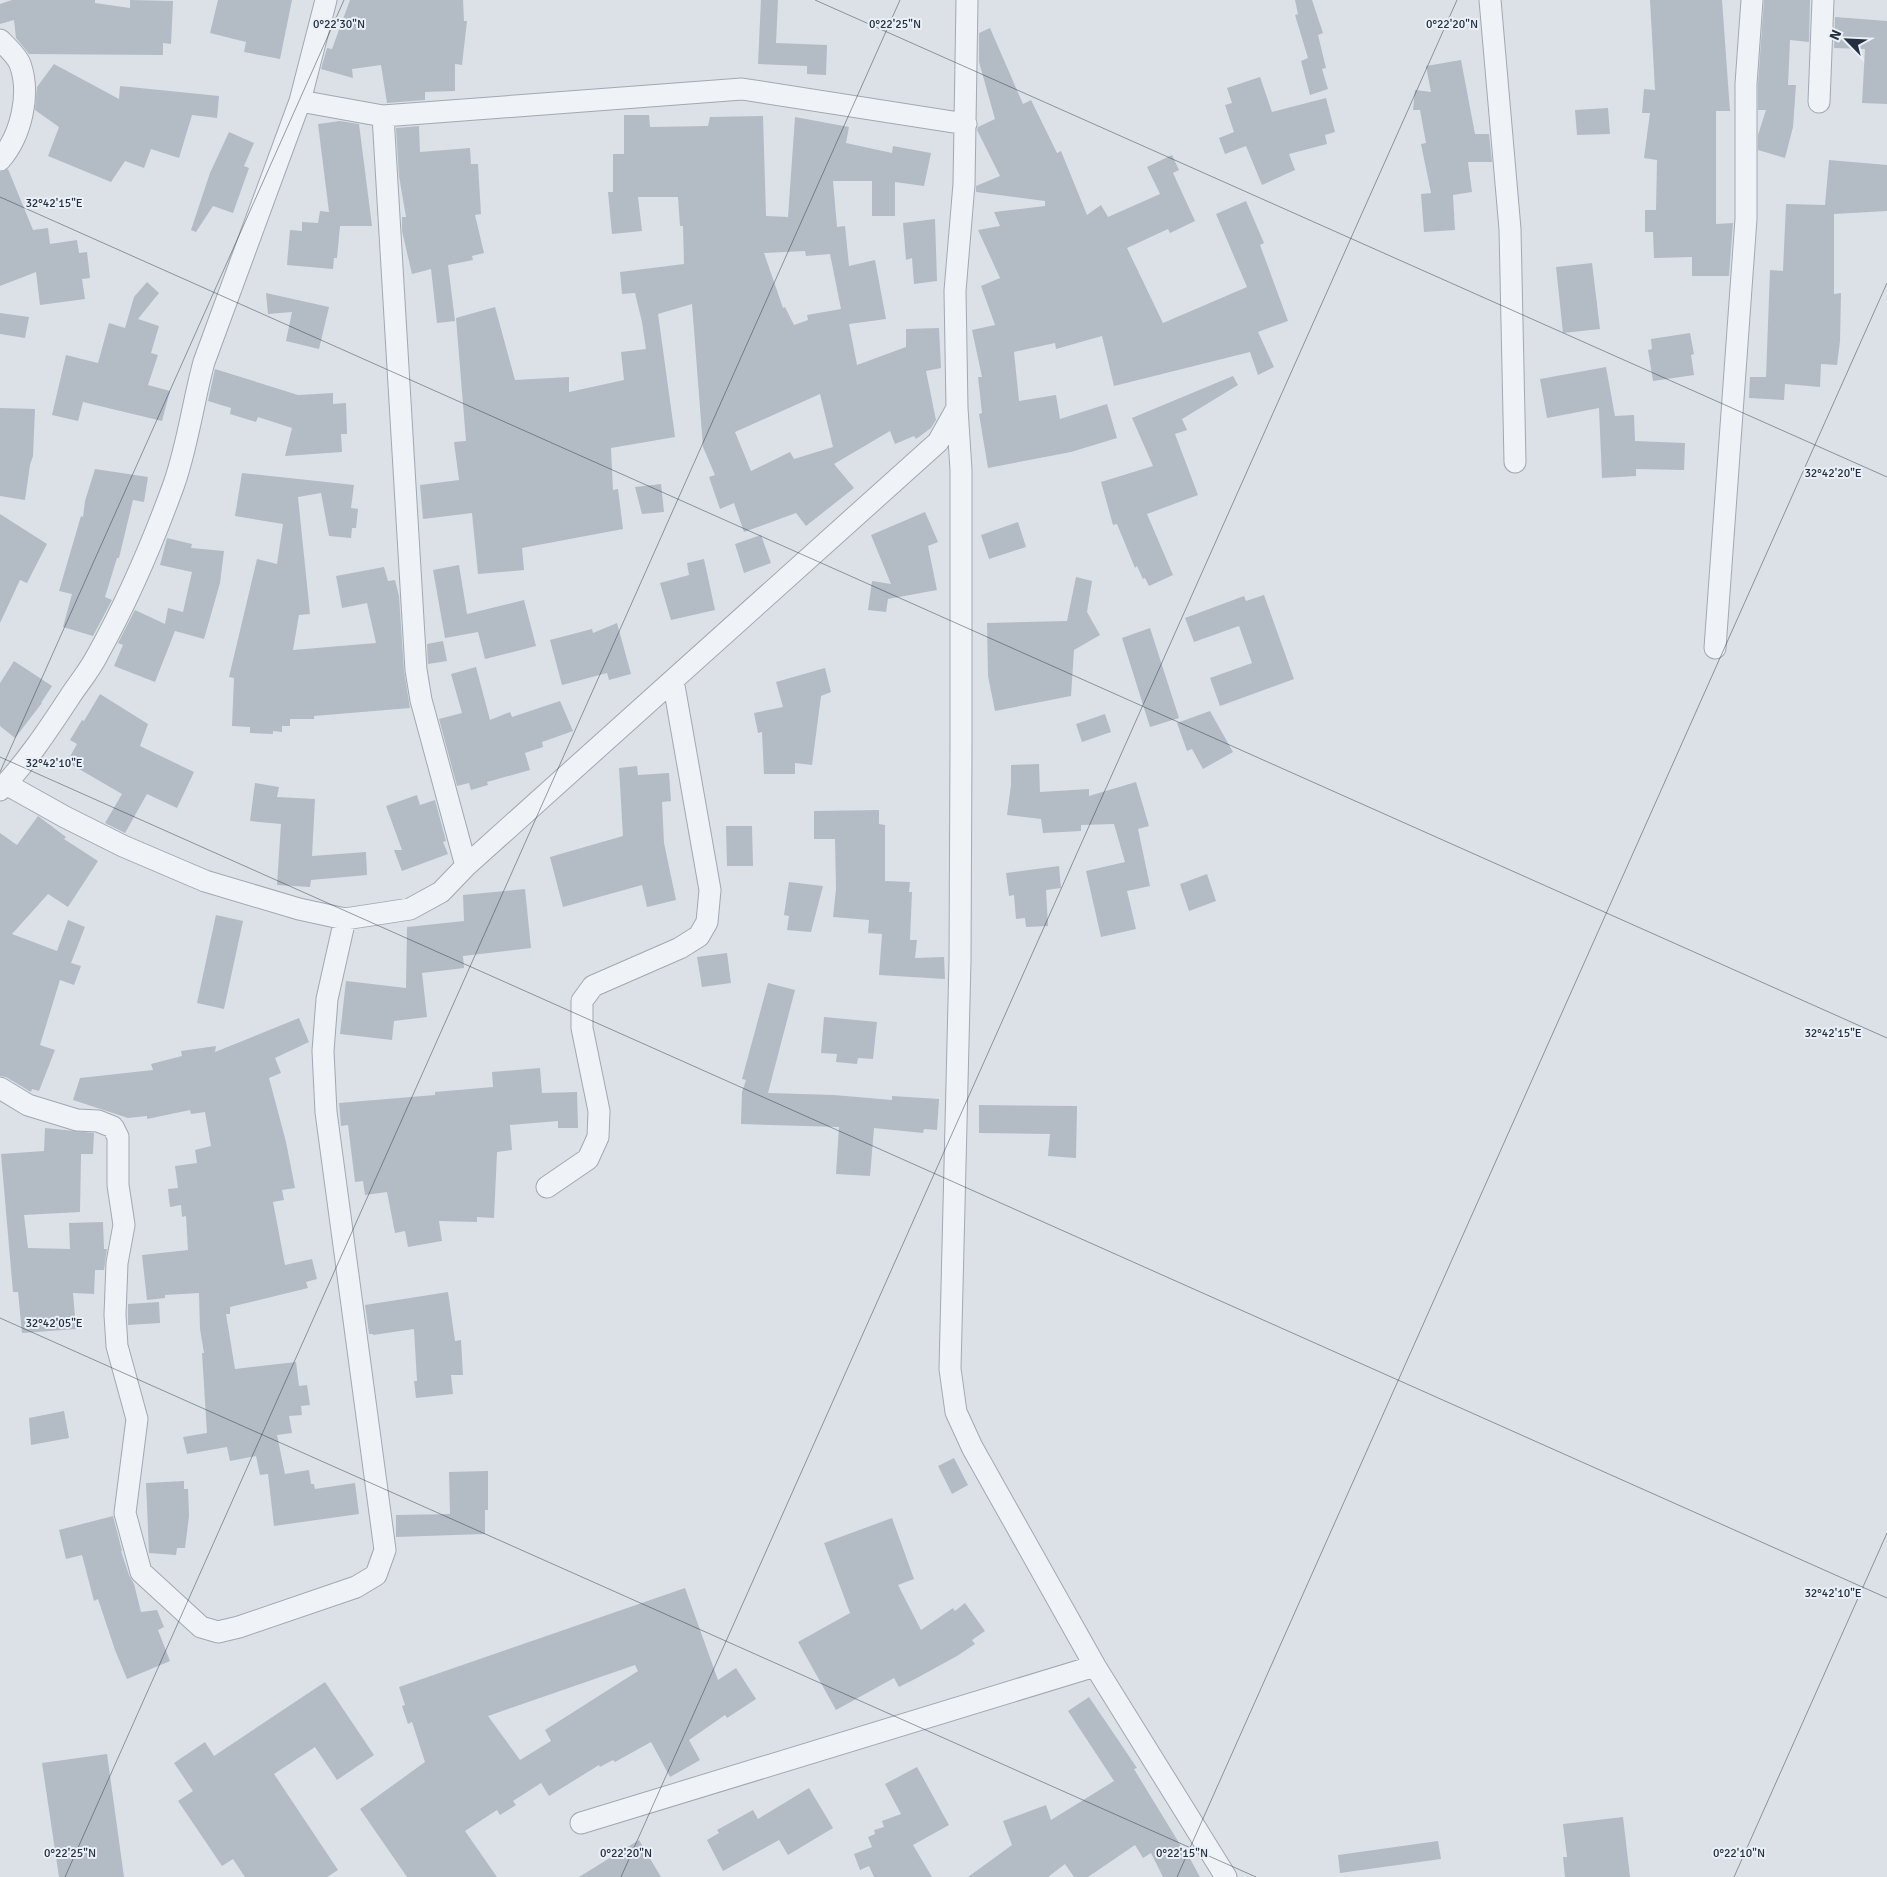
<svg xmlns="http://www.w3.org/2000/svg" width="1887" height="1877" viewBox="0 0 1887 1877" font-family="Signika,sans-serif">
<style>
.building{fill:#b3bbc5;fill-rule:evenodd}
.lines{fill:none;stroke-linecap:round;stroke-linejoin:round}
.minor-casing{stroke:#a1a8b2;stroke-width:23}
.minor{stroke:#eff2f6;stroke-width:21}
.ticks{fill:none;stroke:#243040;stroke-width:1;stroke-opacity:0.45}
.ticks-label{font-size:12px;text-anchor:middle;fill:#243040;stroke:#ebf0f6;stroke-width:4;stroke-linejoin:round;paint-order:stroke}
</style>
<rect width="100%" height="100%" fill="#dce1e8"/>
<!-- building -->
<path class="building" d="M 12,0 L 95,0 L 95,3 L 130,8 L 130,0 L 173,1 L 171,44 L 163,43 L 163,55 L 29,54 L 16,38 L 14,20 L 0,24 L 0,4 Z
M 218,0 L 292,0 L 280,59 L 244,52 L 246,42 L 210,33 Z
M 350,0 L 463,0 L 464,21 L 467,21 L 462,65 L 455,64 L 455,91 L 425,92 L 425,100 L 387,103 L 381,65 L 352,69 L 353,78 L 321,69 L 327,48 L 332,49 Z
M 761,0 L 778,0 L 776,43 L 827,45 L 826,75 L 807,74 L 807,66 L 758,64 Z
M 1295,0 L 1312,0 L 1323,33 L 1318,35 L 1326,68 L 1322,69 L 1328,89 L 1310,95 L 1301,61 L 1308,58 L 1295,15 L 1298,14 Z
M 1650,0 L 1722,0 L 1730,111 L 1716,111 L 1716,224 L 1733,223 L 1729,276 L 1692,276 L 1692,257 L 1654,258 L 1653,232 L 1645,232 L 1645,210 L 1656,210 L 1657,160 L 1644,158 L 1650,113 L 1642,113 L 1644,89 L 1655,90 Z
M 1764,0 L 1810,0 L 1809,42 L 1790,40 L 1788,85 L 1796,85 L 1793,127 L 1785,158 L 1758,150 L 1758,135 L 1766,110 L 1758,110 L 1758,84 Z
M 1835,17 L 1887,21 L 1887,104 L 1862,103 L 1865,49 L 1834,48 Z
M 990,28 L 1023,104 L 1031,100 L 1057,153 L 1061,151 L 1087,215 L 1101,205 L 1108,217 L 1160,194 L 1147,167 L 1172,155 L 1179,170 L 1173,173 L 1195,221 L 1170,233 L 1168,229 L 1127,248 L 1163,323 L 1247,287 L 1216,214 L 1246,201 L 1264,243 L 1260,245 L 1288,321 L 1258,332 L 1274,367 L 1258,375 L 1250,352 L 1114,386 L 1102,336 L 1056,349 L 1055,343 L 1014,352 L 1019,401 L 1056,395 L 1060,419 L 1107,404 L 1117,438 L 1071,452 L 988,468 L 979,414 L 982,413 L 978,377 L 982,377 L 972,330 L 995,325 L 981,286 L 1000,278 L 978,230 L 1000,226 L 994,212 L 1045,206 L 1045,201 L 976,192 L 976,186 L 1000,176 L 977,130 L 978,127 L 995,119 L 979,62 L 979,33 Z
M 1461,60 L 1475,134 L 1489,134 L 1492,162 L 1468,162 L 1472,192 L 1453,195 L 1455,230 L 1424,232 L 1421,194 L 1431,193 L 1421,144 L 1426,143 L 1420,110 L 1413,110 L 1415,90 L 1431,92 L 1426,66 Z
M 54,64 L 119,99 L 120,86 L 219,96 L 217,118 L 192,115 L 179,158 L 151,149 L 144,168 L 125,161 L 111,182 L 48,156 L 59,127 L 35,110 L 37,87 Z
M 1260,77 L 1272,112 L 1326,98 L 1335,132 L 1325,135 L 1327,144 L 1289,154 L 1295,170 L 1262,185 L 1246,146 L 1225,154 L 1219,138 L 1234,132 L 1225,105 L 1232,103 L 1227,88 Z
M 1608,108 L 1610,134 L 1577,135 L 1575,110 Z
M 624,115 L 649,115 L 650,127 L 708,126 L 710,117 L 763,116 L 766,216 L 788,217 L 795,117 L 849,127 L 846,143 L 892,153 L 893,146 L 931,153 L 924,186 L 895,182 L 895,216 L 872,216 L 872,181 L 833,181 L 837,227 L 845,226 L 849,266 L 875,260 L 886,319 L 849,324 L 857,365 L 906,347 L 906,329 L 939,328 L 941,368 L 926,371 L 936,420 L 931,428 L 916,439 L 914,436 L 895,444 L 890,431 L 834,464 L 854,488 L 806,526 L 796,513 L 744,532 L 734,503 L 720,509 L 709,477 L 715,475 L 703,447 L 692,304 L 658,314 L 675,437 L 611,448 L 613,490 L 618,489 L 623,529 L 522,548 L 524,570 L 478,574 L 472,513 L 423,519 L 420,485 L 459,480 L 454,442 L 466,441 L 456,318 L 495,307 L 515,380 L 569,377 L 569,392 L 624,380 L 621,352 L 646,349 L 642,322 L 635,293 L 622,294 L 620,272 L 684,264 L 683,226 L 680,226 L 678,197 L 638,197 L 642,231 L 612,234 L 608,192 L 613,192 L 613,154 L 624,154 ZM 805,251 L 806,256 L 830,254 L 841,309 L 807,315 L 808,320 L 794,325 L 785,307 L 783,308 L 764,253 ZM 820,394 L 833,447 L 794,459 L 790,452 L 751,471 L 735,432 Z
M 340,121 L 359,124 L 372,226 L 340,226 L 337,258 L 334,258 L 333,269 L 287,265 L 290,230 L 302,231 L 302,222 L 318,223 L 320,211 L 329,212 L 318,124 Z
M 419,126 L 420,152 L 470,148 L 471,164 L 478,164 L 481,214 L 475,215 L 484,253 L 472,256 L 473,260 L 448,265 L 455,321 L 437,323 L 431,269 L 412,274 L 402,231 L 402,217 L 406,217 L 399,176 L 396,128 Z
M 229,132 L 254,143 L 244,166 L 249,168 L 233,213 L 213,206 L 196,232 L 191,230 L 210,173 Z
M 1829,160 L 1887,165 L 1887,211 L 1834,214 L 1834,294 L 1841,293 L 1840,341 L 1837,365 L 1821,364 L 1820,387 L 1785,384 L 1784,400 L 1749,398 L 1750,377 L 1766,377 L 1770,270 L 1783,271 L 1786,204 L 1825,205 Z
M 8,169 L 33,230 L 48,228 L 50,244 L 77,240 L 79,253 L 87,252 L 90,278 L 82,279 L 85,299 L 40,305 L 36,272 L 0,286 L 0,172 Z
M 935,219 L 937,281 L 914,284 L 912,258 L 906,260 L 903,223 Z
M 1592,263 L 1600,329 L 1563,333 L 1556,267 Z
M 147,282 L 159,293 L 138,319 L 159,326 L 151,353 L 158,355 L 148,385 L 170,391 L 162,421 L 83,402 L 78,421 L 52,415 L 66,355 L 98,363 L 109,323 L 125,328 L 134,297 Z
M 266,293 L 329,307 L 319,349 L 286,341 L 292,312 L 268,314 Z
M 0,313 L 29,317 L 25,338 L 0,334 Z
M 1690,333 L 1694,354 L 1691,355 L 1694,375 L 1653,381 L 1648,350 L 1652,349 L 1651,339 Z
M 1606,367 L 1615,416 L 1634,415 L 1635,441 L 1685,443 L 1684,470 L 1636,469 L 1636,476 L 1602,478 L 1599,408 L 1547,418 L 1540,379 Z
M 215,369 L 298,395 L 333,393 L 333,404 L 346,403 L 347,434 L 341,434 L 342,452 L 285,456 L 292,428 L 258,417 L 256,422 L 230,414 L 231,408 L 208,401 Z
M 1233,376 L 1238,385 L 1182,419 L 1187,430 L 1175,434 L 1198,495 L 1147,514 L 1173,575 L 1149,586 L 1145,578 L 1143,579 L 1137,566 L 1135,568 L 1117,524 L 1113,525 L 1101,482 L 1153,466 L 1132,418 Z
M 0,408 L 35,409 L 33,456 L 30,465 L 25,500 L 0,496 Z
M 95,469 L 148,477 L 144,502 L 133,500 L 119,558 L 117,558 L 105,597 L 112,600 L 93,636 L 63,627 L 72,594 L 59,591 L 81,516 L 83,517 L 85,501 Z
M 242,473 L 354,485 L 351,508 L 358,509 L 356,528 L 352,528 L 351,538 L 329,536 L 321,493 L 298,497 L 310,614 L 299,615 L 293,650 L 376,643 L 367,603 L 342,608 L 336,576 L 384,567 L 388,581 L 395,580 L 399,596 L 404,671 L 410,708 L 314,716 L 314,719 L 290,719 L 290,726 L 282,726 L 282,732 L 273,731 L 273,734 L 250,733 L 250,727 L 232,726 L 234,678 L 229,677 L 257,559 L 277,564 L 283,524 L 235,516 Z
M 661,484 L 664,512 L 642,514 L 635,487 Z
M 925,512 L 938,542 L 928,546 L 937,590 L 888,599 L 886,612 L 868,610 L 872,581 L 891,584 L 871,535 Z
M 0,514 L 47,544 L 27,583 L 20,580 L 0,623 Z
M 1018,522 L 1026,547 L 989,559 L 981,535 Z
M 761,535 L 771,563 L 744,573 L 735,544 Z
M 167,538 L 192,544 L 191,548 L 224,551 L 220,583 L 204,639 L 175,631 L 155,682 L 114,666 L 123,645 L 118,643 L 135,610 L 165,624 L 168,608 L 183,612 L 192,572 L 160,565 Z
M 704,559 L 715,610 L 671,620 L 660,583 L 689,575 L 687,563 Z
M 459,565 L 467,614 L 524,600 L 536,646 L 485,659 L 478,632 L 445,638 L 433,570 Z
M 1076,577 L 1092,581 L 1087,612 L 1100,635 L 1074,650 L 1071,696 L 995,711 L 988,676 L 987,623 L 1067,621 Z
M 1264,595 L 1294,679 L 1220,706 L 1210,678 L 1252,663 L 1239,626 L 1194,642 L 1185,618 L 1244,596 L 1246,601 Z
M 617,623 L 631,674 L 609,680 L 607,673 L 562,685 L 550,640 L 592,629 L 593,633 Z
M 1150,628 L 1179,718 L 1150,727 L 1122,638 Z
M 443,641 L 447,661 L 428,664 L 427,644 Z
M 14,661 L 52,686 L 41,703 L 42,703 L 15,738 L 0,726 L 0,683 Z
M 476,667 L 490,720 L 510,712 L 512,717 L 560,701 L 573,731 L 542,742 L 543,747 L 525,753 L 530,770 L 487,782 L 488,785 L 471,790 L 469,783 L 457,786 L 439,719 L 462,713 L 451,674 Z
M 825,668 L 831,692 L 821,696 L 812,765 L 795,763 L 795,774 L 764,774 L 762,732 L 758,733 L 754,713 L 783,707 L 776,682 Z
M 100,694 L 148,724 L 140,746 L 194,772 L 177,808 L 147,794 L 125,833 L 105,823 L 122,794 L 67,762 L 77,744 L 70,740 L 82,720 L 84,721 Z
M 1210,711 L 1233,752 L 1203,769 L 1192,749 L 1187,751 L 1177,723 Z
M 1105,714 L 1111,732 L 1082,742 L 1076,724 Z
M 1039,764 L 1040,792 L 1089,789 L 1089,796 L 1136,782 L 1149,826 L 1138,829 L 1150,886 L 1127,891 L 1136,929 L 1101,937 L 1086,871 L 1125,862 L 1114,824 L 1081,825 L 1081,831 L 1043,833 L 1041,819 L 1007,815 L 1011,785 L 1011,765 Z
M 637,766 L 638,775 L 669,773 L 671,801 L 662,802 L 664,843 L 676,900 L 647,907 L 642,885 L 563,907 L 550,857 L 623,836 L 619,768 Z
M 255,783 L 279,787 L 277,797 L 315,799 L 312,856 L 366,852 L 367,875 L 311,880 L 310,887 L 277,885 L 281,824 L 250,821 Z
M 417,795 L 420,805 L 435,800 L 446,841 L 443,842 L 448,854 L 402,871 L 394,850 L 402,850 L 386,806 Z
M 879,810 L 879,824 L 885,825 L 885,881 L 910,882 L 909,892 L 912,892 L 910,940 L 917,940 L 915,958 L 944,957 L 945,979 L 879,975 L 882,934 L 868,933 L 869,920 L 833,917 L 836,889 L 835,839 L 814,839 L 814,811 Z
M 38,816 L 66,837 L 64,839 L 98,861 L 68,907 L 48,894 L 12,934 L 57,951 L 68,920 L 85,927 L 71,963 L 81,966 L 74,985 L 60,980 L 40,1045 L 55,1050 L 39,1091 L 32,1089 L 31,1092 L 6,1077 L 0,1076 L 0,833 L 17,845 Z
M 726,826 L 752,826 L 753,866 L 727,866 Z
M 1059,866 L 1061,888 L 1046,890 L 1048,926 L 1026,927 L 1025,918 L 1016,919 L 1014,895 L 1009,896 L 1006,873 Z
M 1207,874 L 1216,901 L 1189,911 L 1180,884 Z
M 789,882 L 823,886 L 811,932 L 787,930 L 789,916 L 784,915 Z
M 525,889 L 531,948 L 463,956 L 464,968 L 422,973 L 427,1017 L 394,1021 L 392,1040 L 340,1034 L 346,981 L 406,988 L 407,927 L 464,921 L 463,895 Z
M 216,915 L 243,921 L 224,1009 L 197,1003 Z
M 727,953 L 731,983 L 702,987 L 697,957 Z
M 768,983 L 795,990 L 768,1093 L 834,1095 L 892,1100 L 892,1096 L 939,1099 L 937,1130 L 924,1129 L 923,1133 L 874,1128 L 870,1176 L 836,1174 L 839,1127 L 741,1124 L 742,1092 L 746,1080 L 742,1079 Z
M 824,1017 L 877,1022 L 873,1059 L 858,1058 L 857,1064 L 836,1062 L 837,1054 L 821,1053 Z
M 299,1018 L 309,1042 L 275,1058 L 281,1073 L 269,1078 L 286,1142 L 295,1188 L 282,1190 L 284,1200 L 273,1202 L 285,1265 L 312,1259 L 317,1279 L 306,1282 L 308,1288 L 230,1307 L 230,1314 L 226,1314 L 235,1369 L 296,1362 L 299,1386 L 307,1385 L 310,1405 L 301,1406 L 302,1415 L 289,1416 L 292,1433 L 277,1435 L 285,1474 L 309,1470 L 311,1484 L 314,1484 L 315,1489 L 355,1483 L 359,1514 L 274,1526 L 268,1474 L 260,1475 L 256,1456 L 230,1461 L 227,1447 L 187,1454 L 183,1437 L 207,1433 L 202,1353 L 204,1353 L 200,1329 L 199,1293 L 165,1295 L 165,1298 L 147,1300 L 142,1255 L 188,1250 L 186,1216 L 182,1217 L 181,1205 L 170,1207 L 168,1189 L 178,1188 L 175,1166 L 197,1163 L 195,1150 L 211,1146 L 205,1112 L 191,1114 L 190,1110 L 147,1119 L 147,1116 L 128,1118 L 73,1100 L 80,1078 L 153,1070 L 151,1064 L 182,1056 L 181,1051 L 216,1046 L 215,1052 Z
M 540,1068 L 542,1093 L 577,1092 L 578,1128 L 558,1128 L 558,1121 L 510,1125 L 512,1150 L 497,1152 L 494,1218 L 477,1217 L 477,1222 L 439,1221 L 442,1241 L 408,1247 L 405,1231 L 395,1233 L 387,1192 L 365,1195 L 363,1181 L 355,1182 L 348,1125 L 341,1126 L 339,1103 L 435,1095 L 435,1092 L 493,1087 L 492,1072 Z
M 979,1105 L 1077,1106 L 1076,1158 L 1048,1156 L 1050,1134 L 979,1133 Z
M 45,1128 L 94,1133 L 93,1154 L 81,1154 L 80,1212 L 24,1215 L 28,1248 L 70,1249 L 69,1223 L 103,1222 L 104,1249 L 107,1249 L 104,1270 L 95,1270 L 94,1294 L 73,1293 L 76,1329 L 22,1333 L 18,1292 L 13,1292 L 1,1154 L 44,1151 Z
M 448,1292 L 455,1341 L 461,1340 L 463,1375 L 451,1375 L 453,1394 L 416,1398 L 414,1381 L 417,1381 L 414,1329 L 373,1335 L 373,1334 L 369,1334 L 365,1305 Z
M 159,1302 L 160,1323 L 128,1325 L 128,1304 Z
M 64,1411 L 69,1438 L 31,1445 L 29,1418 Z
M 954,1458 L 968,1485 L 952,1494 L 938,1466 Z
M 488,1471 L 488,1510 L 485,1510 L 485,1534 L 396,1537 L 396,1515 L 450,1514 L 449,1472 Z
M 184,1481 L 184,1489 L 188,1489 L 189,1516 L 185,1548 L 177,1548 L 176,1555 L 149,1553 L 146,1483 Z
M 113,1516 L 122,1551 L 121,1551 L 129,1575 L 134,1584 L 141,1612 L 157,1610 L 164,1627 L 158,1630 L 170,1661 L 127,1679 L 115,1650 L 98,1599 L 94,1601 L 82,1555 L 66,1559 L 59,1530 Z
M 892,1518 L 914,1579 L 898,1585 L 921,1630 L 953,1608 L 955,1611 L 965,1603 L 985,1631 L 972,1640 L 975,1644 L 957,1656 L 915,1679 L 899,1687 L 894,1678 L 836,1710 L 798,1642 L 850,1613 L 824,1543 Z
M 685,1588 L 718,1680 L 736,1668 L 756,1699 L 727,1718 L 725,1715 L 689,1740 L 700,1760 L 670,1777 L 651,1742 L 615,1762 L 613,1760 L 600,1767 L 599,1765 L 549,1796 L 541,1783 L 513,1801 L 516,1805 L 500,1815 L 497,1810 L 465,1831 L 497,1877 L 407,1877 L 360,1809 L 425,1762 L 412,1722 L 408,1724 L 402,1706 L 405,1705 L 399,1687 ZM 635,1665 L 638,1671 L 545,1730 L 551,1741 L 520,1760 L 488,1716 Z
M 325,1682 L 374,1755 L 337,1780 L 315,1747 L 274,1774 L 338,1870 L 327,1877 L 245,1877 L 233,1859 L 222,1866 L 178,1801 L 193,1791 L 174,1763 L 205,1742 L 214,1756 Z
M 1089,1697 L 1137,1768 L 1134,1769 L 1187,1856 L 1188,1855 L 1200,1877 L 1163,1877 L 1151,1853 L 1143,1858 L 1135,1845 L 1088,1877 L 1074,1877 L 1065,1864 L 1048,1877 L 968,1877 L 1012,1845 L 1003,1821 L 1046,1805 L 1051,1820 L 1114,1781 L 1068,1711 Z
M 107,1754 L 124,1877 L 59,1877 L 42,1763 Z
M 917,1767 L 949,1825 L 913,1845 L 932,1877 L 874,1877 L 869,1866 L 860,1870 L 854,1854 L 872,1847 L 868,1837 L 875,1834 L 874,1830 L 884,1827 L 882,1821 L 901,1814 L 885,1784 Z
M 809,1788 L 833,1828 L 788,1855 L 779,1840 L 723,1871 L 707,1840 L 719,1833 L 717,1830 L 753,1810 L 758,1819 Z
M 1623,1817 L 1630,1877 L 1565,1877 L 1563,1857 L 1567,1857 L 1563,1824 Z
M 639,1840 L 661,1877 L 579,1877 Z
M 1438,1841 L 1441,1859 L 1340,1873 L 1338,1855 Z"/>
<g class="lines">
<!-- minor casing -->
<g class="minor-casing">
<path id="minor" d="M 967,0 L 964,184 L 955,291 L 957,408 L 961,470 L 961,745 L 960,961 L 950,1369 L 956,1412 L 972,1447 L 1095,1666 L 1226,1877
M 1490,0 L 1510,229 L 1515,462
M 0,40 C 6,46 17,56 20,64 C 31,94 21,136 0,160
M 300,101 L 383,116 L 742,89 L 966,124
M 1819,102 L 1823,0
M 383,116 L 416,670 L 421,700 L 466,866
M 1715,648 L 1746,219 L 1746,84 L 1752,0
M 6,784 L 65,817 L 123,846 L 205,881 L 299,909 L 345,919 L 410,909 L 441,892 L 466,866 L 938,442 L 957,408
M 0,790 C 26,763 48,730 69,698 C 78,684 90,670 98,654 C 128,600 153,542 174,484 C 188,444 193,402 204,362 L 300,101 L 326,0
M 0,1088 L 28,1105 L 77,1120 L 98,1121 L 113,1127 L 118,1137 L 118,1185 L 124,1225 L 117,1263 L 115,1315 L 117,1346 L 137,1419 L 125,1513 L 141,1572 L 201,1627 L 218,1632 L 239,1627 L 356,1587 L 376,1575 L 385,1550 L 326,1112 L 323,1051 L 327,999 L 345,919
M 547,1187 L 588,1159 L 598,1137 L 599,1111 L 582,1028 L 582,1001 L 593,986 L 680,948 L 699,936 L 707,922 L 710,890 L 673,680
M 581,1823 L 1095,1666"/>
</g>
<!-- minor -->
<use href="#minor" class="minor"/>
</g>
<!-- ticks -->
<path class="ticks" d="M 815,0 L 1887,477M 0,197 L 1887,1038M 0,757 L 1887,1598M 0,772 L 344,0M 0,1318 L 1256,1877M 65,1877 L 900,0M 621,1877 L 1457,0M 1177,1877 L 1887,283M 1734,1877 L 1887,1533"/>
<g class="ticks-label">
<text x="895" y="28">0°22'25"N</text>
<text x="1452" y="28">0°22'20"N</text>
<text x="339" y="28">0°22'30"N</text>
<text x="54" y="207">32°42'15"E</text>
<text x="1833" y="477">32°42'20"E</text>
<text x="54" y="767">32°42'10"E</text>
<text x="1833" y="1037">32°42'15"E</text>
<text x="54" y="1327">32°42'05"E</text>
<text x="1833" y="1597">32°42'10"E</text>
<text x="70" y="1857">0°22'25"N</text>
<text x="626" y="1857">0°22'20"N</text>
<text x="1182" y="1857">0°22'15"N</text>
<text x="1739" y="1857">0°22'10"N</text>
</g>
<!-- north arrow -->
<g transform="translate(1847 40) rotate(294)" stroke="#ebf0f6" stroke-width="4" paint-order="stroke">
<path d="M0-4L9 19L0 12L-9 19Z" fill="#243040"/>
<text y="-8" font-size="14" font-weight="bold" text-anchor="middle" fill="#243040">N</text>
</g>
</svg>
